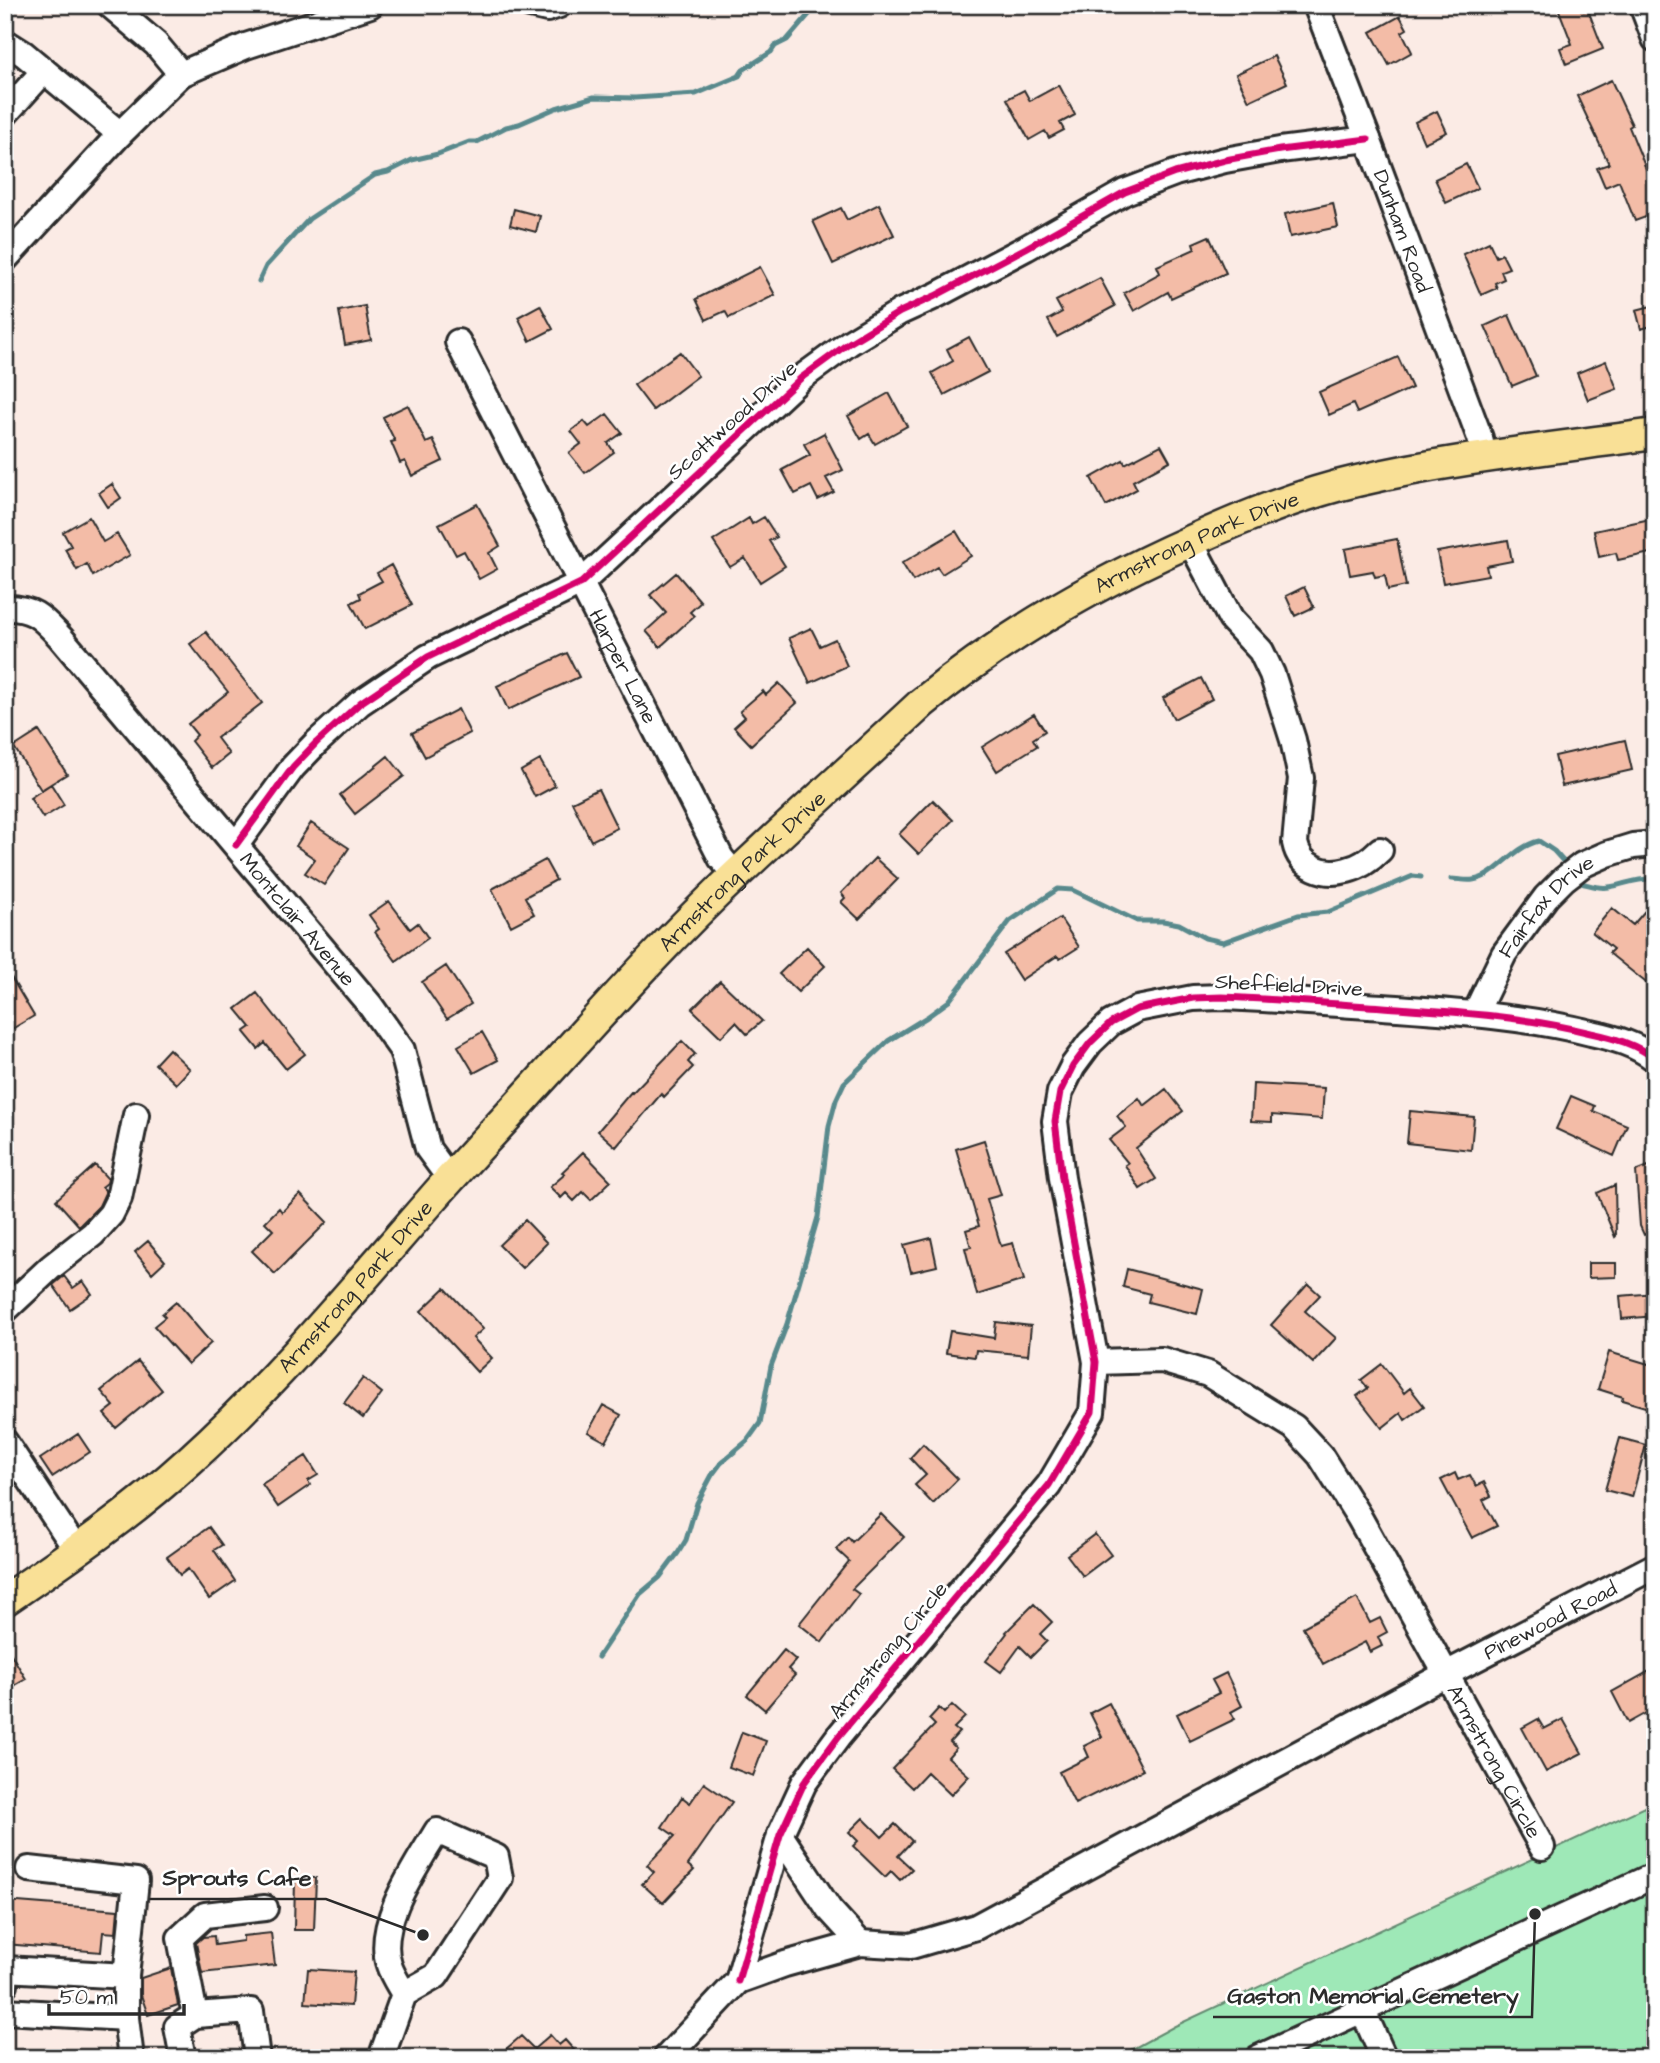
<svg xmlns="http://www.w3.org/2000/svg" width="1660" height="2063" viewBox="0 0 1660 2063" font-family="'Architects Daughter',sans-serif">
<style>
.green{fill:#9ee8b7;stroke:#648a71;stroke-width:2}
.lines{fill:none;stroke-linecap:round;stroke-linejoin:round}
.stream{stroke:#58898c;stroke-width:5}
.building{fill:#f3bca7;stroke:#2b2b2b;stroke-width:2}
.minor-casing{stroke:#2b2b2b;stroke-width:30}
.major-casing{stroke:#2b2b2b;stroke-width:35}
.minor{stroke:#fff;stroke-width:24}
.major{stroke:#f9e096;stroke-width:30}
.cycleway-casing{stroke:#fff;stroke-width:11}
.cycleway{stroke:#d6006c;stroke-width:7}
.labels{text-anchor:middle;stroke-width:5;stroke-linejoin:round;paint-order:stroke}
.street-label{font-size:21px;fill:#2b2b2b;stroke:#fff}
.leader{fill:none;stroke:#2b2b2b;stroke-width:2.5}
.callout-dot{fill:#2b2b2b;stroke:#fff;stroke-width:2.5}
.callout-label{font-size:23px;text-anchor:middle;font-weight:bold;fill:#2b2b2b;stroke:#fff;stroke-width:5;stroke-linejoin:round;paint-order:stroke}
</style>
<rect width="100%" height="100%" fill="#fbebe5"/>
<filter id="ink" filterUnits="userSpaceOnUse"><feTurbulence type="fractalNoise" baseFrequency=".0143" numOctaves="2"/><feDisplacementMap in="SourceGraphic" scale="14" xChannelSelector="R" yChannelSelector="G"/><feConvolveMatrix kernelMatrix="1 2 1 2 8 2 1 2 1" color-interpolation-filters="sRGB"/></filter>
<g filter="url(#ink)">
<!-- green -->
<path class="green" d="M 1655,1802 L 1655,2058 L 1116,2058 L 1175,2026 Z"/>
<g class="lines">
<!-- stream -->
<path class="stream" d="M 259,281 L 266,266 L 309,219 L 375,175 L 388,172 L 412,160 L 438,154 L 469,142 L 477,142 L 506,127 L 519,124 L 556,108 L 594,97 L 635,98 L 696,94 L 739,76 L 743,70 L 771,52 L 775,46 L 787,40 L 817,5
M 1451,879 C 1458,879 1466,881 1473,880 C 1497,877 1512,847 1539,841 L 1554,851 L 1563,861
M 1581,883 C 1590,885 1600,889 1609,887 C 1627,884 1635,878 1655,879
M 598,1657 L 640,1594 L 660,1577 L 678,1553 L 686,1540 L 697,1503 L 712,1475 L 721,1463 L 747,1441 L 760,1423 L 771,1366 L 787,1324 L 818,1217 L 829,1126 L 836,1100 L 844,1083 L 888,1041 L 927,1017 L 949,1001 L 1010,921 L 1058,889 L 1073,890 L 1137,921 L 1163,921 L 1179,924 L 1205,938 L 1223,942 L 1298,915 L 1328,912 L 1413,876 L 1421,877"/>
</g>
<!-- building -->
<path class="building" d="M 1557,5 L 1581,5 L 1584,11 L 1588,10 L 1603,49 L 1566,64 L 1560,48 L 1572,44 Z
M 1400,16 L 1407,29 L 1402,32 L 1412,52 L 1389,65 L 1371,32 Z
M 1274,56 L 1287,83 L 1249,101 L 1236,74 Z
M 1611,80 L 1632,125 L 1629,127 L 1655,191 L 1655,195 L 1648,198 L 1654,214 L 1635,221 L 1619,181 L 1605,187 L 1597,168 L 1609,164 L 1577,96 Z
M 1059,85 L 1075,115 L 1060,123 L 1064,130 L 1049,138 L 1045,131 L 1029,140 L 1007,99 L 1024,90 L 1030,101 Z
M 1437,111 L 1447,132 L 1424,143 L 1415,122 Z
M 1466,164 L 1478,188 L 1446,203 L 1435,179 Z
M 1333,203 L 1338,227 L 1290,237 L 1285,214 Z
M 879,204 L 894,235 L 833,264 L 813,221 L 841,208 L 847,220 Z
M 514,209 L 540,216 L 536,232 L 510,225 Z
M 1209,236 L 1226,273 L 1171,298 L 1168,292 L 1134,311 L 1124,293 L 1160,273 L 1157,266 L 1195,249 L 1193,243 Z
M 1489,242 L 1496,257 L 1502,254 L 1509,268 L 1501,271 L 1504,279 L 1495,283 L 1497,288 L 1481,295 L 1463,254 Z
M 760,267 L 775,295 L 729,318 L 725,311 L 706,320 L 696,299 Z
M 1100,278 L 1115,306 L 1057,337 L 1048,320 L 1062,312 L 1056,301 Z
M 540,305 L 553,329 L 530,341 L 518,317 Z
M 1655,305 L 1655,325 L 1641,329 L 1636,310 Z
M 365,306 L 371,340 L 345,345 L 339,311 Z
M 1509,315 L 1536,376 L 1512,386 L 1485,326 Z
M 969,337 L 988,372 L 944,395 L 932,373 L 953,361 L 947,349 Z
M 680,352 L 698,376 L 653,410 L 634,385 Z
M 1398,357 L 1412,388 L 1357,413 L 1353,404 L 1329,415 L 1319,392 Z
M 1606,361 L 1617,389 L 1588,400 L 1577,373 Z
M 889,393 L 907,426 L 875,444 L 869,434 L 861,439 L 848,416 Z
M 408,405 L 426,443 L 433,440 L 443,461 L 412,476 L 405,461 L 400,463 L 391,442 L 395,441 L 383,417 Z
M 607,414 L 622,433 L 608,443 L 614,452 L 585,473 L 569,453 L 581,444 L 571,431 L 584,421 L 589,427 Z
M 824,433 L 843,470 L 826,478 L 834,492 L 818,500 L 811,486 L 795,494 L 782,470 L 810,455 L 804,444 Z
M 1161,445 L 1170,461 L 1133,481 L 1137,489 L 1106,506 L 1091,478 L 1123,460 L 1125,464 Z
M 112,484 L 121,498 L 108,507 L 99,493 Z
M 477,504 L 500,546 L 489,553 L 497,569 L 479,579 L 464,551 L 456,555 L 439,524 Z
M 89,517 L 103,542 L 117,534 L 130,555 L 93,576 L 87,564 L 77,570 L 65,549 L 71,546 L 63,532 Z
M 764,517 L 777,537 L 769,541 L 785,566 L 760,582 L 745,558 L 730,567 L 713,541 L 749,518 L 752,524 Z
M 1655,518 L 1655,552 L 1618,560 L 1616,553 L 1599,557 L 1594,531 Z
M 956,531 L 971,556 L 942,574 L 937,567 L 913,581 L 902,563 Z
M 1397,539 L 1406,586 L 1388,590 L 1385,575 L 1375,577 L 1373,571 L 1350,575 L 1345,549 Z
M 1508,540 L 1512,561 L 1486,566 L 1488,575 L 1443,583 L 1437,552 Z
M 391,565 L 412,605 L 365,629 L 351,603 L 361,598 L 359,593 L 382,581 L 377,573 Z
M 676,573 L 701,602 L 690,612 L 694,616 L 660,647 L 646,631 L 666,613 L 650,595 Z
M 1304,587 L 1314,607 L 1295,616 L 1286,596 Z
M 811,628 L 820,646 L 835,639 L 847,666 L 810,683 L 789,638 Z
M 206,632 L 262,703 L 217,738 L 229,754 L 212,768 L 191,741 L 197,735 L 188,724 L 228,692 L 190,644 Z
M 567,653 L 579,677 L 508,710 L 497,686 Z
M 1201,678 L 1212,699 L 1174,719 L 1163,698 Z
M 779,683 L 797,703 L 751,745 L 734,727 L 745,717 L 740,711 L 763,691 L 766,695 Z
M 458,709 L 470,733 L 425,757 L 412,733 Z
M 1034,714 L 1045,731 L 1033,739 L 1037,746 L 997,771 L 982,747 Z
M 39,731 L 67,774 L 41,790 L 14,747 Z
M 1625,740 L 1632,770 L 1562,786 L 1555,756 Z
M 388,756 L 404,776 L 355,814 L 340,795 Z
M 540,760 L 555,786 L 535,797 L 521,771 Z
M 51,784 L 64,805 L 43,818 L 30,798 Z
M 598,789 L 617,828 L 591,841 L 572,802 Z
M 933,800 L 953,820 L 919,854 L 899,834 Z
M 311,823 L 349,848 L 324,885 L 305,873 L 315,859 L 296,846 Z
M 875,858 L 898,879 L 859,919 L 841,902 L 845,898 L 841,893 Z
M 545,860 L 556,880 L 525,897 L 534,914 L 511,926 L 492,889 Z
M 1655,899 L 1655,927 L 1646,938 L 1655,945 L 1655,990 L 1609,953 L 1613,949 L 1592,932 L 1612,908 L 1633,925 Z
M 389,901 L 410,929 L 418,923 L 428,938 L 396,961 L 375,932 L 379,929 L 369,915 Z
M 1060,918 L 1079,947 L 1060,959 L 1057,956 L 1021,980 L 1004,954 Z
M 807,947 L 825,966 L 798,992 L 779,974 Z
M 446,966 L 471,1004 L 447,1019 L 422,982 Z
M 5,967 L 34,1016 L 5,1033 Z
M 720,981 L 762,1021 L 747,1034 L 736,1022 L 721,1037 L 692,1009 Z
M 257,993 L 305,1054 L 286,1069 L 265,1043 L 258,1049 L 244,1032 L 251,1027 L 236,1009 Z
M 482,1032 L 498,1060 L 474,1073 L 458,1046 Z
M 682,1041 L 695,1054 L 688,1062 L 693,1067 L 664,1097 L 661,1094 L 616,1147 L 598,1131 L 631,1092 L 632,1093 Z
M 169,1049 L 190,1069 L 176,1084 L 155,1064 Z
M 1253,1084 L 1324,1088 L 1322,1119 L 1272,1115 L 1272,1122 L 1251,1121 Z
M 1166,1089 L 1183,1111 L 1136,1148 L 1156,1179 L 1140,1189 L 1125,1165 L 1128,1163 L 1109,1140 L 1126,1127 L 1117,1116 L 1139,1098 L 1144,1106 Z
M 1571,1096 L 1595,1106 L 1593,1111 L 1627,1125 L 1614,1156 L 1556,1129 Z
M 1410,1111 L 1474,1117 L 1471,1150 L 1407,1143 Z
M 984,1140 L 1001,1195 L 987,1199 L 1001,1246 L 1013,1243 L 1024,1280 L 977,1295 L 965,1248 L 971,1247 L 966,1230 L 979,1226 L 956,1149 Z
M 583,1152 L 611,1181 L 591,1200 L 583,1192 L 574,1201 L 566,1193 L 561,1198 L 550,1187 L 565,1174 L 562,1172 Z
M 95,1165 L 108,1179 L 107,1183 L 102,1187 L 105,1190 L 105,1193 L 99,1206 L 79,1226 L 56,1200 Z
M 1651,1165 L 1655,1175 L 1655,1230 L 1644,1235 L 1640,1226 L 1636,1171 Z
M 1615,1185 L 1616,1236 L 1615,1237 L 1597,1193 Z
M 300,1194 L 327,1222 L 275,1274 L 252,1251 L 273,1230 L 265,1222 L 279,1208 L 282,1212 Z
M 525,1220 L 547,1243 L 522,1268 L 499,1245 Z
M 931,1238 L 937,1266 L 911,1272 L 904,1245 Z
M 148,1241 L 165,1261 L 152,1273 L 135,1252 Z
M 1588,1263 L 1616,1263 L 1616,1277 L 1588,1278 Z
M 1127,1269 L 1203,1289 L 1197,1314 L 1148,1302 L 1150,1294 L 1123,1287 Z
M 64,1276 L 73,1288 L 83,1281 L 92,1294 L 70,1309 L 53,1285 Z
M 1308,1284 L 1320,1295 L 1305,1311 L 1336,1338 L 1313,1363 L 1271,1325 Z
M 445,1288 L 483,1329 L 473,1338 L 492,1358 L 477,1372 L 421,1311 Z
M 1655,1293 L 1655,1316 L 1622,1319 L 1620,1296 Z
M 176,1302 L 211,1343 L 188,1364 L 154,1326 L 165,1317 L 162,1314 Z
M 996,1322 L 1031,1326 L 1028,1355 L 976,1350 L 975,1357 L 946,1353 L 950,1331 L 994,1338 Z
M 1609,1352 L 1655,1366 L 1655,1410 L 1622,1400 L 1623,1397 L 1598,1389 Z
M 138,1361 L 162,1390 L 116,1428 L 104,1414 L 114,1406 L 101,1391 Z
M 1382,1364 L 1404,1393 L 1410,1388 L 1424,1406 L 1405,1420 L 1401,1413 L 1382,1428 L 1357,1396 L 1368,1388 L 1361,1380 Z
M 363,1378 L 382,1393 L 363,1418 L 344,1403 Z
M 603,1405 L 621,1415 L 606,1442 L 588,1432 Z
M 78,1434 L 90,1452 L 52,1477 L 40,1459 Z
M 1620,1438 L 1646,1445 L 1632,1497 L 1605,1490 Z
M 923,1444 L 958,1479 L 933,1504 L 915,1485 L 926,1475 L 910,1458 Z
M 306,1456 L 318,1475 L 308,1481 L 310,1485 L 278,1507 L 262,1484 Z
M 1455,1473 L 1458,1480 L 1470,1475 L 1476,1486 L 1484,1482 L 1491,1496 L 1483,1500 L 1497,1526 L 1472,1538 L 1441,1480 Z
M 881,1514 L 904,1537 L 852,1589 L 859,1594 L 822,1642 L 799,1624 L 849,1561 L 836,1549 L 848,1537 L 852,1542 Z
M 209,1527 L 222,1545 L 214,1550 L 235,1581 L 209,1599 L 188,1569 L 180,1575 L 167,1557 Z
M 1095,1534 L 1111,1555 L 1083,1576 L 1067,1555 Z
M 1357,1598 L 1370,1623 L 1380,1618 L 1387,1632 L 1378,1637 L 1382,1646 L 1370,1652 L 1365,1642 L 1323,1664 L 1303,1627 Z
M 1034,1604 L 1052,1622 L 1040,1634 L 1047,1641 L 1031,1657 L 1020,1646 L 1001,1672 L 986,1661 L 1007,1633 L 1006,1632 Z
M 5,1644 L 26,1679 L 5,1691 Z
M 784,1650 L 796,1660 L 788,1669 L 795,1675 L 765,1710 L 747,1695 Z
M 1655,1668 L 1655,1708 L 1628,1723 L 1612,1692 Z
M 1226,1673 L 1242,1706 L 1231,1712 L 1235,1719 L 1190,1741 L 1177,1714 L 1219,1693 L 1212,1680 Z
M 1109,1703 L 1143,1770 L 1075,1804 L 1059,1772 L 1089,1757 L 1084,1746 L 1102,1737 L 1090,1713 Z
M 952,1705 L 965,1717 L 954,1728 L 959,1732 L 950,1742 L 956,1748 L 948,1757 L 969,1776 L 951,1795 L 927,1772 L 912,1788 L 892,1769 L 935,1725 L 929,1719 L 939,1708 L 944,1713 Z
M 1538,1719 L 1544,1729 L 1563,1719 L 1582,1753 L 1546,1772 L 1522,1728 Z
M 742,1732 L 766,1741 L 753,1776 L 729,1767 Z
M 704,1783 L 732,1802 L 688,1865 L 694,1870 L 663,1903 L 642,1884 L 654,1872 L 647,1865 L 675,1836 L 662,1827 L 682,1797 L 690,1803 Z
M 863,1818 L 882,1837 L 895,1824 L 912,1841 L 898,1856 L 912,1869 L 900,1880 L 891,1871 L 885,1877 L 853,1846 L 858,1841 L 849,1832 Z
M 295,1878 L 316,1878 L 314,1930 L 294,1930 Z
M 5,1901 L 118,1910 L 116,1933 L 103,1932 L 101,1952 L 5,1944 Z
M 271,1933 L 275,1965 L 202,1973 L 196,1943 L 203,1937 L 214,1936 L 215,1945 L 243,1941 L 243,1936 Z
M 171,1968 L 178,2005 L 148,2015 L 141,1995 L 141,1978 Z
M 308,1969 L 354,1972 L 351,2006 L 305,2003 Z
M 550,2035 L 559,2045 L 565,2040 L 581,2058 L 515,2058 L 506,2049 L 521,2036 L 534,2049 Z"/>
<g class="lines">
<!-- minor casing -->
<g class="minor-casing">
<g id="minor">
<path d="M 110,5 L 156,44 L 181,74 L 246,46 L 370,5"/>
<path d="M 530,5 L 547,9 L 559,5"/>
<path id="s1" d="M 1316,5 L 1368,139 L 1480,438 L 1484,457"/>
<path d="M 1642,5 L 1655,39"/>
<path d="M 5,42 L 24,54 L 120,134"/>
<path d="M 5,114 L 44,71"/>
<path d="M 5,259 L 120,134 L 181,74"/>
<path id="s2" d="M 458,342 L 721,858 L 735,875"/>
<path d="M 1190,541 L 1231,619 L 1261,651 L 1272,674 L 1293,740 L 1301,778 L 1295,843 C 1300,868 1325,876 1347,870 C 1361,867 1371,859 1380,850"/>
<path id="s3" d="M 5,608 C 34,607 43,619 61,638 L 370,1005 L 402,1050 L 428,1149 L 450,1179"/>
<path d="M 236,845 L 293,767 L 316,743 L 360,703 L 428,657 L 581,583 L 801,378 L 849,343 L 900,312 L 935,296 L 1026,248 L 1125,192 L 1175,173 L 1225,160 L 1280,150 L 1368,139"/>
<path id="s4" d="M 1475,1014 L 1504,954 L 1546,897 L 1564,879 L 1582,865 L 1607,854 L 1633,846 L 1655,844"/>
<path d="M 5,1310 L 51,1267 L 93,1234 L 111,1214 L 119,1198 L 136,1115"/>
<path id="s5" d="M 1096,1362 L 1162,1360 L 1208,1374 L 1294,1427 L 1320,1455 L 1359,1517 L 1542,1847"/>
<path d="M 5,1442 L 77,1551"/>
<path d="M 780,1835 L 829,1909 L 860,1943"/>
<path d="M 29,1869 L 136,1881 L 126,1976"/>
<path d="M 738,1981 L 780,1835 L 804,1783 L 838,1737 L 1049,1485 L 1092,1412 L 1096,1362 L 1062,1178 L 1055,1121 L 1060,1092 L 1073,1066 L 1090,1043 L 1111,1023 L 1137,1009 L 1193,998 L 1222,997 C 1276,999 1330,1004 1383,1007 C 1453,1012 1523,1016 1591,1033 C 1614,1038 1636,1044 1655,1059"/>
<path d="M 5,1984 L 6,1969 L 126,1976 L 126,2018 L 131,2058"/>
<path d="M 1362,2009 L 1384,2058"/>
<path d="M 5,2011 L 126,2018"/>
<path d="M 195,2015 L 180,1938 L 205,1915 L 265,1908"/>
<path d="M 183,2058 L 177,2027 L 195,2015 L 251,2011 L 257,2058"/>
<path d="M 381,2058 L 404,1994 L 436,1976 L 500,1878 L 496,1857 L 437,1831 C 416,1866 375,1924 389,1965 C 392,1975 399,1985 404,1994"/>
<path id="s6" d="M 666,2058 L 738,1981 L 785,1964 L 860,1943 L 911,1946 L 976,1927 L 1446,1674 L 1655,1566"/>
<path d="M 1258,2058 L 1655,1875"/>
</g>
</g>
<!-- major casing -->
<g class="major-casing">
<g id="major">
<path id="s7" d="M 5,1600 C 70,1556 133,1512 190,1460 C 285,1374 365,1275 449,1180 C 475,1151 502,1123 528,1094 C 596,1020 663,943 737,874 C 798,816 861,760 922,703 C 1005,635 1096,583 1193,540 C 1246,516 1300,494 1357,481 C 1455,458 1555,448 1655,434"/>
</g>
</g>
<!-- minor -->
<use href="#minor" class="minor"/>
<!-- major -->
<use href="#major" class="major"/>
<!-- cycleway casing -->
<g class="cycleway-casing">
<path id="cycleway" d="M 236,845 L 293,767 L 316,743 L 360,703 L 428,657 L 581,583 L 801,378 L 849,343 L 900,312 L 935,296 L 1026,248 L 1125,192 L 1175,173 L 1225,160 L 1280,150 L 1368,139
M 738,1981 L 780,1835 L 804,1783 L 838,1737 L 1049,1485 L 1092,1412 L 1096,1362 L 1062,1178 L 1055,1121 L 1060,1092 L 1073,1066 L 1090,1043 L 1111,1023 L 1137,1009 L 1193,998 L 1222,997 C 1276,999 1330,1004 1383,1007 C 1453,1012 1523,1016 1591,1033 C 1614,1038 1636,1044 1655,1059"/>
</g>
<!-- cycleway -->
<use href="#cycleway" class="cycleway"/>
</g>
</g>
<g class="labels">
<!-- street labels -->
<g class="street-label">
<text dy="7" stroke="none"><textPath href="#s1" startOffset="242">Dunham Road</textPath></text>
<text transform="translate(732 420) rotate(-42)" y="7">Scottwood Drive</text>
<text dy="7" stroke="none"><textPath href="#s7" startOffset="1606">Armstrong Park Drive</textPath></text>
<text dy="7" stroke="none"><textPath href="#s2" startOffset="364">Harper Lane</textPath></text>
<text dy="7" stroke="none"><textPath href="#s7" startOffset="1040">Armstrong Park Drive</textPath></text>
<text dy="7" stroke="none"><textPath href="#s4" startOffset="131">Fairfax Drive</textPath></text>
<text dy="7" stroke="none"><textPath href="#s3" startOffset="434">Montclair Avenue</textPath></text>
<text transform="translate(1289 985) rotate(3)" y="7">Sheffield Drive</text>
<text dy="7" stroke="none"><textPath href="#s7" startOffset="472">Armstrong Park Drive</textPath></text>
<text dy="7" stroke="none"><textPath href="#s6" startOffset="1003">Pinewood Road</textPath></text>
<text transform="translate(888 1650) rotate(-50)" y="7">Armstrong Circle</text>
<text dy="7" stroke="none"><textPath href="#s5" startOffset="606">Armstrong Circle</textPath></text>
</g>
</g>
<!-- callouts -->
<path class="leader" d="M423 1935L326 1899H149M1535 1914L1532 2017H1213"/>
<g class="callout-dot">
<circle cx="423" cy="1935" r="7"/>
<circle cx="1535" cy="1914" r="7"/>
</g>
<g class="callout-label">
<text x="237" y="1885">Sprouts Cafe</text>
<text x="1373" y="2003">Gaston Memorial Cemetery</text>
</g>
<!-- margin -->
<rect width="1660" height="2063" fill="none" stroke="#fff" stroke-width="28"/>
<rect x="14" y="14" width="1632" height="2035" fill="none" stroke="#2b2b2b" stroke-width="2.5" filter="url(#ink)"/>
<!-- scale -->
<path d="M49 2004v10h135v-10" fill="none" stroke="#2b2b2b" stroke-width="3.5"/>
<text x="60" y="2004" font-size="21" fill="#2b2b2b" stroke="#ffffff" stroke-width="5" paint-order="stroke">50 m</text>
</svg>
